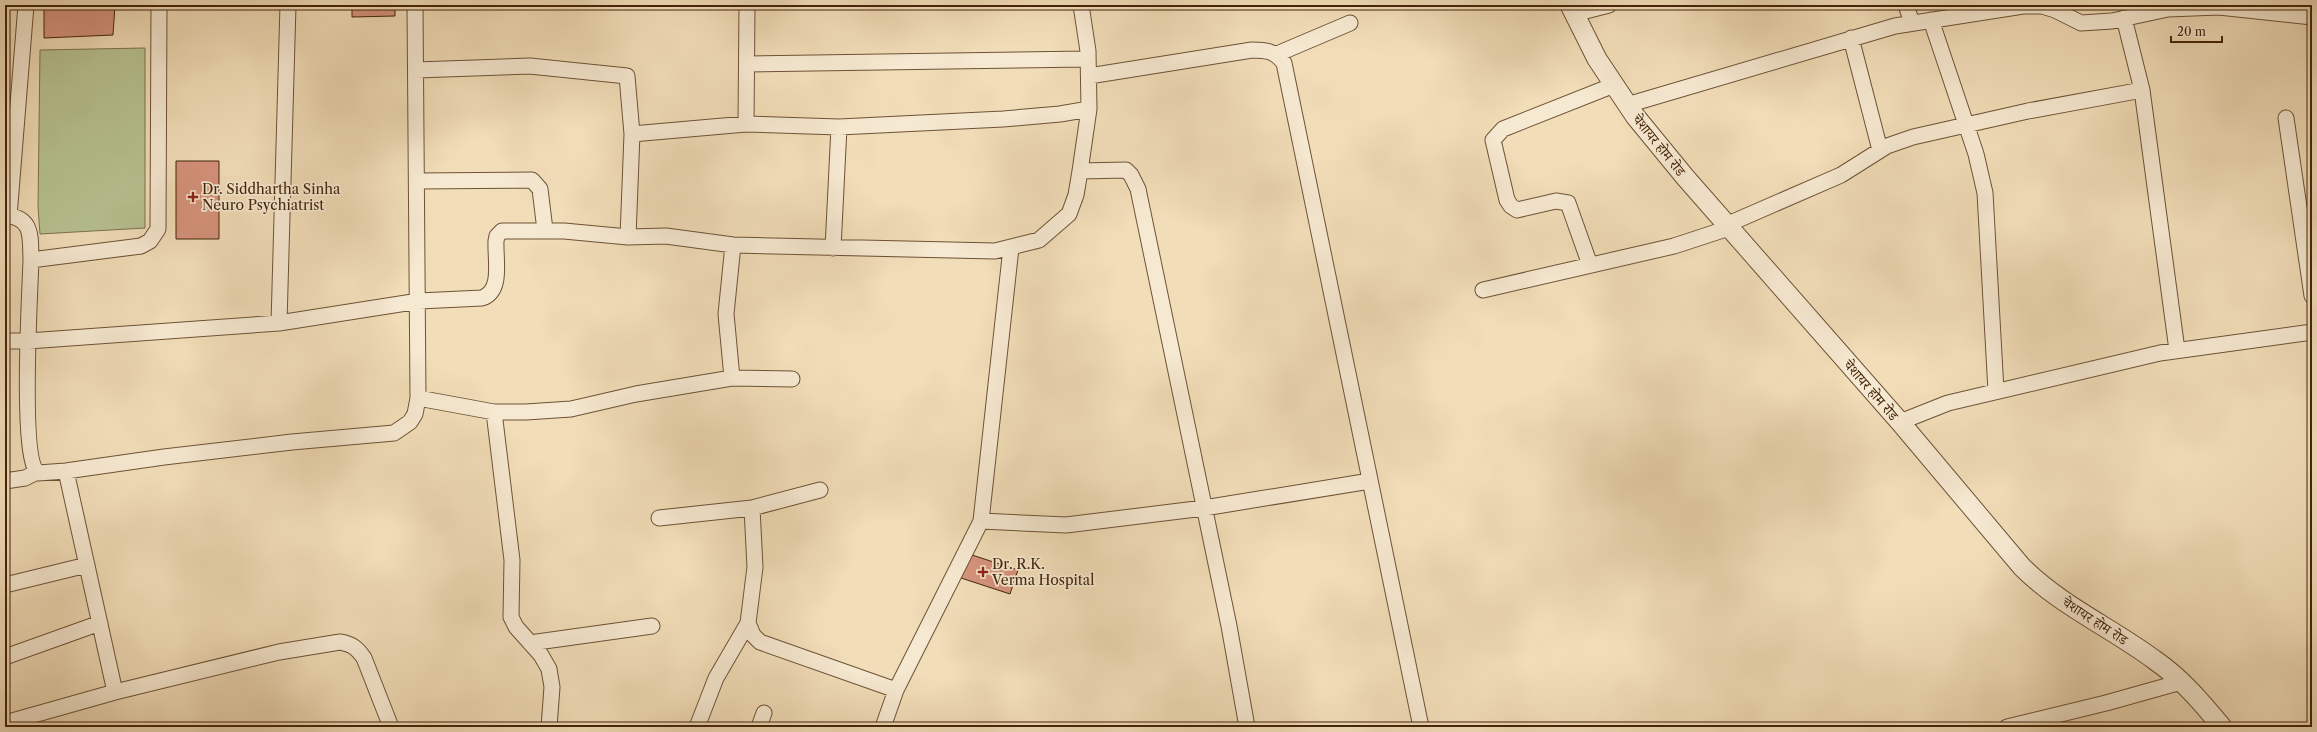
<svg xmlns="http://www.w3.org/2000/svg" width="2317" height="732" viewBox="0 0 2317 732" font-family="'Libre Caslon Text','Noto Serif Devanagari',serif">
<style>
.green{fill:#b7c291;stroke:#7d734e}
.building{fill:#d5937b;stroke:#43240a}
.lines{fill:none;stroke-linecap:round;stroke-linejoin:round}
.minor-casing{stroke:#6e5236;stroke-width:17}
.tertiary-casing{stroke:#6e5236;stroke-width:21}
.minor{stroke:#f6e9d1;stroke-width:15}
.tertiary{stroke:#f6e9d1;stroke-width:19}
.poi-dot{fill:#8f2418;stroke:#f6e9d1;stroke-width:1.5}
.labels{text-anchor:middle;stroke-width:3.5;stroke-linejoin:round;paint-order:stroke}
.street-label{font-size:14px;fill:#43240a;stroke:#f6e9d1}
.poi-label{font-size:14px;fill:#43240a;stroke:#f6e9d1;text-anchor:start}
</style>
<rect width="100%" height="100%" fill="#f1ddb8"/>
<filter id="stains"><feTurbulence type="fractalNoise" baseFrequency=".005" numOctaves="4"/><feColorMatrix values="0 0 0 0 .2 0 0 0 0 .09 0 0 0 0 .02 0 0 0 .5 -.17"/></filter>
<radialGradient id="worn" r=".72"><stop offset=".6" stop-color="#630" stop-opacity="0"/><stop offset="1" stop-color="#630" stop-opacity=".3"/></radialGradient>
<!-- green -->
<path class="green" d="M 145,48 L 145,228 L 40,234 L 38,207 L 40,50 Z"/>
<!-- building -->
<path class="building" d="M 44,5 L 115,5 L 113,35 L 44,38 Z
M 352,5 L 395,5 L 395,16 L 352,17 Z
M 5,35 L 9,35 L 6,53 L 5,53 Z
M 5,65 L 7,65 L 7,80 L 5,80 Z
M 176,161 L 219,161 L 219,239 L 176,239 Z
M 969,554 L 1018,570 L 1010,594 L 961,578 Z"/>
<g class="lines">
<!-- minor casing -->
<g class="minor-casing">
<path id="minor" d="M 1906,5 L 1912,23
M 1574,14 L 1609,5
M 2124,18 L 2142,90 L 2177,350
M 1931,20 L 1976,154 L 1985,193 L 1996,391
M 1851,38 L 1880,150
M 1277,54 L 1350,23
M 747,64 L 1088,59
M 416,70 L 530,66 L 627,76 L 632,134 L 628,237 L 666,236 L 733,245 L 995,251 L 1039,240 L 1069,214 L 1076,195 L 1080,171 L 1089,109 L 1088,51 L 1081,5
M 1089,76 L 1252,50 C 1266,50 1275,51 1284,63 L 1421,727
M 1627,105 L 1895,26 L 2023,6 L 2042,6 L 2055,10 L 2081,23 L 2112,21 L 2168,9 L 2219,7 L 2312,17
M 2286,118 L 2312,296
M 746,124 L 747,5
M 632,134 L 746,124 L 839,127 L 1003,119 L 1060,114 L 1089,109
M 1080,171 L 1126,170 L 1131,175 L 1138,189 L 1229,626 L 1247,727
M 417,181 L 532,180 L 540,189 L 545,230
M 5,215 C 34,218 30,237 31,260 L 141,246 L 150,241 L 158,229 L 159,5
M 9,216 L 26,5
M 1726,225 L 1841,175 L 1887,146 L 1913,137 L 2028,111 L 2142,90
M 733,245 L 726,314 L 732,378 L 792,379
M 833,248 L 839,127
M 31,260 C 30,291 20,458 38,473 L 66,471 L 164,457 L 292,442 L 394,433 L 410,422 L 415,414 L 418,398 L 415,5
M 1590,265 L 1568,203 L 1556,201 L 1517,210 L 1511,206 L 1507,200 L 1493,140 L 1503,129 L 1614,85
M 1483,290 L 1674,246 L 1729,228
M 279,323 L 288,5
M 5,341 L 28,341 L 279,323 L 419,301 L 482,298 C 503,291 495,260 496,241 L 497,236 L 502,231 L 564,231 L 628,237
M 418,398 L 494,412 L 526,412 L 571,409 L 636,394 L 732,378
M 494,412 L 512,560 L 511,617 L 516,627 L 541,655 L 549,669 L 552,687 L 549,727
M 1900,422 L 1948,403 L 2160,353 L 2312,332
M 66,471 L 115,692 L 279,652 L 340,642 C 352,644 357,648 364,658 L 391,727
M 5,481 L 25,478 L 37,472
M 752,508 L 820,490
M 659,518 L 752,508 L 755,567 L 748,623 L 753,635 L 760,642 L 896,690
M 981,521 L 1066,525 L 1204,508 L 1370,481
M 5,585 L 87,565
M 530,643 L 652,626
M 5,657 L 100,623
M 5,723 L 115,692
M 697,727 L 716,678 L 748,623
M 759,727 L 764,713
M 883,727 L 896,690 L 981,521 L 1011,248
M 2007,727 L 2106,703 L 2181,682"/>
</g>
<!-- tertiary casing -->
<g class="tertiary-casing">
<path id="tertiary" d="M 1570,5 L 1597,59 L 1635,116 L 1685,177 L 1900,422 L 2022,567 C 2061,606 2112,628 2156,661 C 2182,679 2202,703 2222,727"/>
</g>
<!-- minor -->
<use href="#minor" class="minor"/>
<!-- tertiary -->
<use href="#tertiary" class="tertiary"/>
</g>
<!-- markers -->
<g class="poi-dot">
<path d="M191 191h4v4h4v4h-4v4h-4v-4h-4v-4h4z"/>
<path d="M981 566h4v4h4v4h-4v4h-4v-4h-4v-4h4z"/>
</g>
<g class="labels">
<!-- street labels -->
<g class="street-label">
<text transform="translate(1659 145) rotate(51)" y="5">चेशायर होम रोड</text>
<text transform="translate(1871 390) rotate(49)" y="5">चेशायर होम रोड</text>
<text transform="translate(2095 621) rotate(33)" y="5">चेशायर होम रोड</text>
</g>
<!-- poi labels -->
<g class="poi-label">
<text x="202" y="194">Dr. Siddhartha Sinha<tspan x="202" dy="16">Neuro Psychiatrist</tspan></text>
<text x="992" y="569">Dr. R.K.<tspan x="992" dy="16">Verma Hospital</tspan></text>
</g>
</g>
<!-- margin -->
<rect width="2317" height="732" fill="none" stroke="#f1ddb8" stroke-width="20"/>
<rect x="6" y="6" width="2305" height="720" fill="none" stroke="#43240a" stroke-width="2"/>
<rect x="10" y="10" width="2297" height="712" fill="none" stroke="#43240a"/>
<!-- scale -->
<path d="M2171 36v6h51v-6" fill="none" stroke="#43240a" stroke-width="2"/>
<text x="2177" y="36" font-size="12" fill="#43240a" stroke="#f6e9d1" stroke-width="3" paint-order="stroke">20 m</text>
<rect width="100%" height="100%" filter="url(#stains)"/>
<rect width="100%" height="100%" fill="url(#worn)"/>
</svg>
